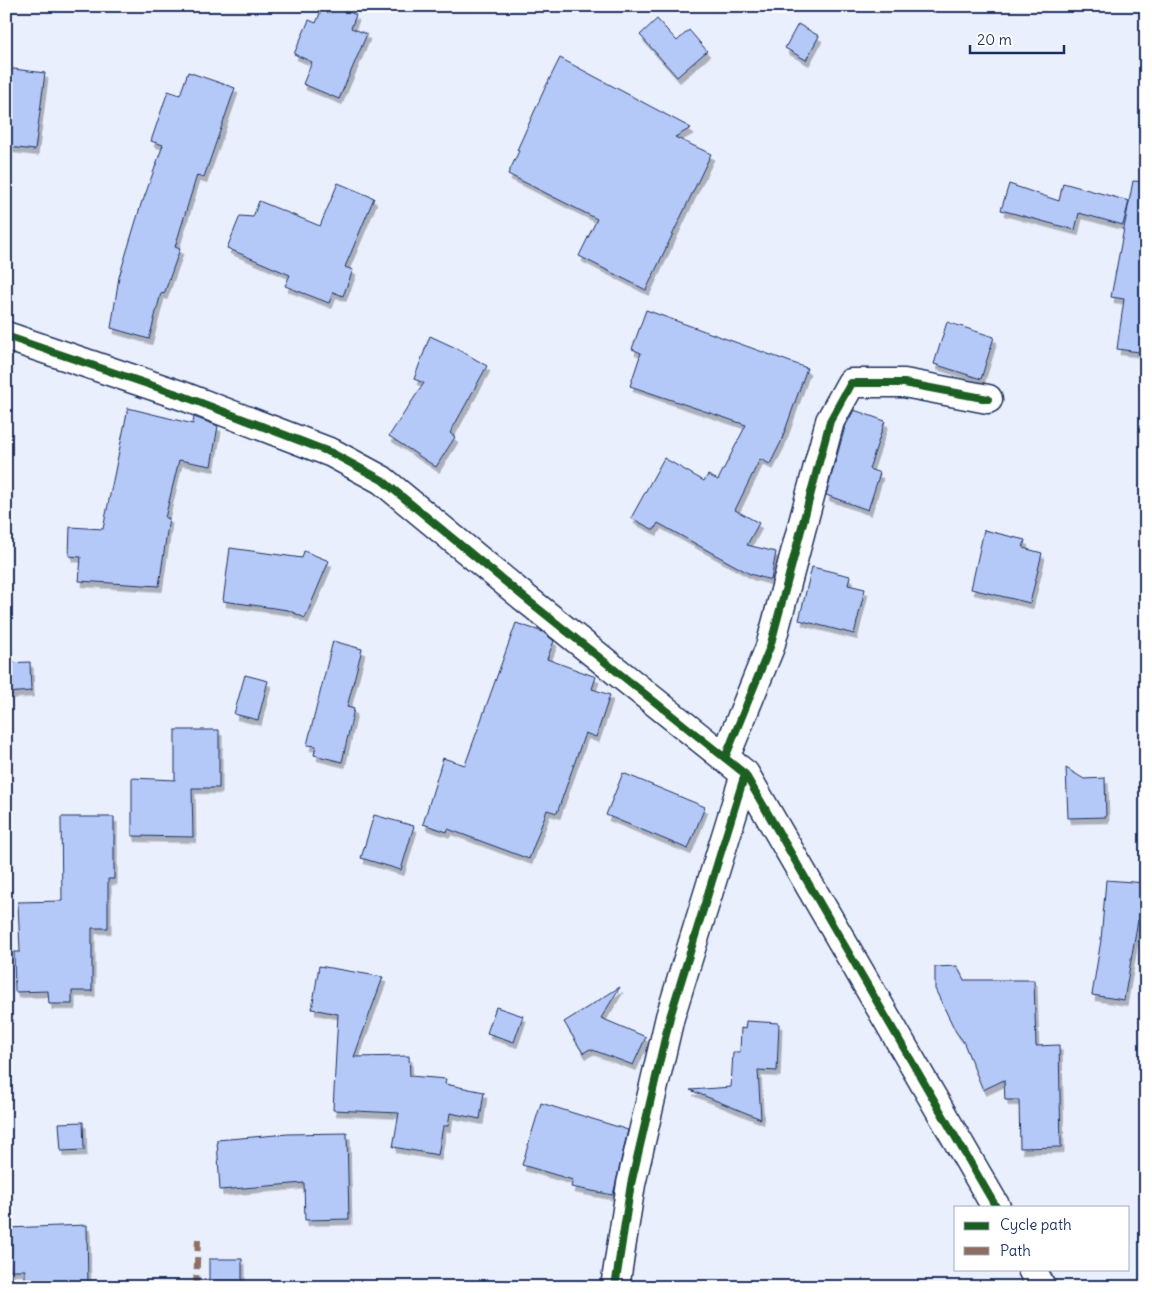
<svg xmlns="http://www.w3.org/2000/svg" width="1152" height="1293" viewBox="0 0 1152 1293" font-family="Delius,sans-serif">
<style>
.building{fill:#b5c9f8;stroke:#1b2f5e;filter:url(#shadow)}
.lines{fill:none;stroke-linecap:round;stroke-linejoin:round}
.minor-casing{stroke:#1b2f5e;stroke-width:31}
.minor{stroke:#fff;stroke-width:28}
.quiet{stroke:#8d6e63;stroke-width:6;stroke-dasharray:12 6;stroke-linecap:butt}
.cycleway-casing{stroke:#fff;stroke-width:11}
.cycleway{stroke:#1b5e20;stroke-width:8}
</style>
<defs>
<filter id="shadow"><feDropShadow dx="3" dy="5.5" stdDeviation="0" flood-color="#0004"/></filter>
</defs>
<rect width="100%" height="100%" fill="#e9effd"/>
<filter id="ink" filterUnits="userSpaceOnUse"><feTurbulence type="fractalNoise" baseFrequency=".02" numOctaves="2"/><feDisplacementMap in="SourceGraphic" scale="10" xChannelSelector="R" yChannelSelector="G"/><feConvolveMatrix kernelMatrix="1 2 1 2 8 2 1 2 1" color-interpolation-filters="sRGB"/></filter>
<g filter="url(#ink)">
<!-- building -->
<path class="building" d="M 323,6 L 336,6 L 356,15 L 351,28 L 367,34 L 339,99 L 303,84 L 312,62 L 294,54 L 309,20 L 316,23 Z
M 657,19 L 677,41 L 689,30 L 707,51 L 677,77 L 640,35 Z
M 798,24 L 819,36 L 806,60 L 785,48 Z
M 560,58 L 691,128 L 675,137 L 711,154 L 646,290 L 579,256 L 597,219 L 508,174 L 519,151 L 517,150 L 545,88 Z
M 6,68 L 45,73 L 35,150 L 9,147 L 10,122 L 6,122 Z
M 188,72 L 235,88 L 204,177 L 197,175 L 175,247 L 180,249 L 164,294 L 161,293 L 149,339 L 111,328 L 119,277 L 142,201 L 143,201 L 163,145 L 151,141 L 168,91 L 180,95 Z
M 1133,181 L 1146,182 L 1146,353 L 1117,349 L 1124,299 L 1111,297 Z
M 338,183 L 374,198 L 345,267 L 353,270 L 343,296 L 333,292 L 329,303 L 285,286 L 290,275 L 227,248 L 240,216 L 253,217 L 259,201 L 320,226 Z
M 1063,183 L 1129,201 L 1123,225 L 1079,213 L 1075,230 L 1001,210 L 1009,184 L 1059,201 Z
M 646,310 L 807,368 L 781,442 L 770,464 L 760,459 L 735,510 L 759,523 L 747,545 L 776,552 L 771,580 L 750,574 L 658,523 L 654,530 L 631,518 L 664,458 L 704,481 L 708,475 L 718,480 L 746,425 L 630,386 L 641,353 L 632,349 Z
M 947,322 L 994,337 L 981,379 L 934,364 Z
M 430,336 L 456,348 L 487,366 L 450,433 L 455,437 L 436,467 L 389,436 L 424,383 L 414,379 Z
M 128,408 L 193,424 L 194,417 L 218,426 L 211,466 L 179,460 L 165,518 L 169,518 L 159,586 L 79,581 L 81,557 L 69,556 L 70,527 L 103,529 Z
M 854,410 L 885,421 L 869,469 L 880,473 L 868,510 L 826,495 L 845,427 Z
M 984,530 L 1025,540 L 1023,548 L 1042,553 L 1030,603 L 971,589 Z
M 230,548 L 302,558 L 304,551 L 329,561 L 305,618 L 288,610 L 223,601 Z
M 812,567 L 850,576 L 848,585 L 865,589 L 854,634 L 799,620 Z
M 516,623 L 543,632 L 554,641 L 547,659 L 596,677 L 592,689 L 610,695 L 596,737 L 585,733 L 557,813 L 547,810 L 529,859 L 448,829 L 447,832 L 423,824 L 443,758 L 465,765 Z
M 333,641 L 362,649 L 347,707 L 354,709 L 342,762 L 314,755 L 316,746 L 307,745 Z
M 30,662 L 31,691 L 6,693 L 6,663 Z
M 245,675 L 268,681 L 258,720 L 234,714 Z
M 175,730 L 219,730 L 219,788 L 192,788 L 193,837 L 132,836 L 132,778 L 175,780 Z
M 1066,768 L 1084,779 L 1105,778 L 1106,817 L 1068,818 Z
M 623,773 L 705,807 L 688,849 L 606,815 Z
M 374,815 L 414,826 L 401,870 L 361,858 Z
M 61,817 L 114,817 L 114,879 L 108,879 L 108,928 L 92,928 L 92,991 L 72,991 L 72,1004 L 49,1004 L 48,991 L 15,992 L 14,952 L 20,952 L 18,902 L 62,901 Z
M 1106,880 L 1146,883 L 1146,921 L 1138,920 L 1124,1000 L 1092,995 L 1101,940 Z
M 319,966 L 383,977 L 354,1057 L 409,1056 L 410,1076 L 446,1079 L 445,1084 L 484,1092 L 480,1119 L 450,1113 L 448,1126 L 443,1126 L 438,1155 L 393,1147 L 399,1113 L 333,1110 L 338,1014 L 312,1009 Z
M 957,966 L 964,980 L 1034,980 L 1036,1046 L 1059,1045 L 1061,1147 L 1020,1148 L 1019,1100 L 1005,1100 L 1004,1080 L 983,1090 L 963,1041 L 956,1032 L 935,989 L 935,967 Z
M 620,987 L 601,1018 L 646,1037 L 633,1065 L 590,1049 L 583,1053 L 564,1022 Z
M 496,1007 L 523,1016 L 514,1042 L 487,1033 Z
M 746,1021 L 779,1023 L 777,1071 L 758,1070 L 761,1119 L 690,1090 L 731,1087 L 733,1052 L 740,1052 L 741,1028 L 745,1029 Z
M 541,1103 L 628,1130 L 613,1195 L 571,1187 L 573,1180 L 522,1165 Z
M 83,1122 L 84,1150 L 61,1151 L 59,1123 Z
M 347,1133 L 349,1219 L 305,1220 L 304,1183 L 220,1190 L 217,1140 L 288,1134 Z
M 87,1225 L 88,1287 L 25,1287 L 25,1270 L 10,1270 L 9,1261 L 6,1261 L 6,1228 Z
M 209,1259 L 242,1259 L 242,1287 L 209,1287 Z"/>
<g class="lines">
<!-- minor casing -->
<g class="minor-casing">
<path id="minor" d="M 6,336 L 183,396 L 332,453 L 382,480 L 525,598 L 745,774 L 996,1207
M 725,758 L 770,647 L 830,421 L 851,383 L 904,383 L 988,399
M 1032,1269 L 1041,1287
M 615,1287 L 631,1184 L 670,1017 L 745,774"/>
</g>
<!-- minor -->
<use href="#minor" class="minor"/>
<!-- quiet -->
<path class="quiet" d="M 196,1287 L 198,1239"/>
<!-- cycleway casing -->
<g class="cycleway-casing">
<path id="cycleway" d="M 6,336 L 183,396 L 332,453 L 382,480 L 525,598 L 745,774 L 996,1207
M 725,758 L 770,647 L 830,421 L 851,383 L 904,383 L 988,399
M 615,1287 L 631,1184 L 670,1017 L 745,774"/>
</g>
<!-- cycleway -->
<use href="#cycleway" class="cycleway"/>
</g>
</g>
<!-- margin -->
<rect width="1152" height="1293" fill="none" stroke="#fff" stroke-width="25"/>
<rect x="12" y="12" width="1127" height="1268" fill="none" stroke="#1b2f5e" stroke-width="2" filter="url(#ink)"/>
<!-- legend -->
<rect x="954" y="1206" width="175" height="65" fill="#ffffff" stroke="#a4acbf"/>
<rect x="964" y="1222" width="25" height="8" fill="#1b5e20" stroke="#a4acbf"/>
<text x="1000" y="1230" font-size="15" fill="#1b2f5e">Cycle path</text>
<rect x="964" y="1247" width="25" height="8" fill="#8d6e63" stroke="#a4acbf"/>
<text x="1000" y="1256" font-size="15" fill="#1b2f5e">Path</text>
<!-- scale -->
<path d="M970 45v8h94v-8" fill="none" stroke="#1b2f5e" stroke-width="2.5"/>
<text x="977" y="45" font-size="15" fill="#1b2f5e" stroke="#ffffff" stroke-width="4" paint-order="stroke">20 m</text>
</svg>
